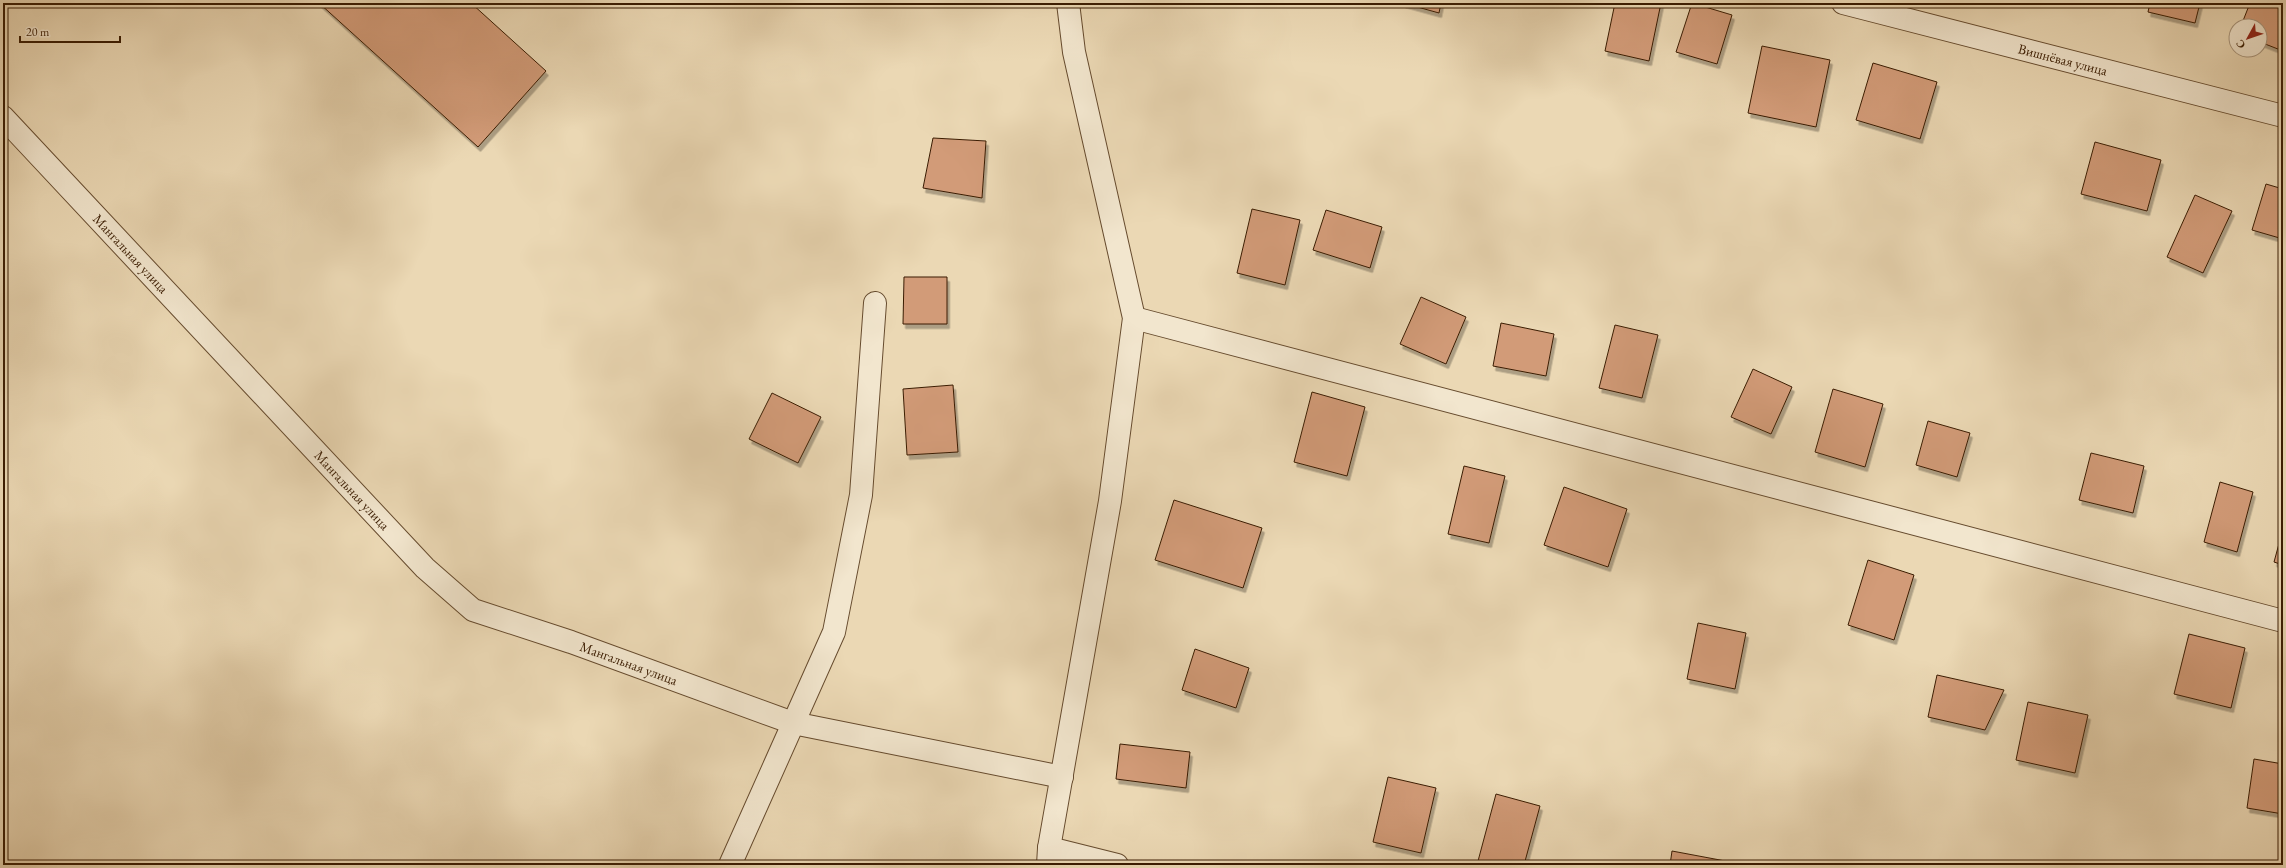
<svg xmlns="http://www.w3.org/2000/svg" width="2286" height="868" viewBox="0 0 2286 868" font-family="'EB Garamond',serif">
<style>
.building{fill:#d29b78;stroke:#3a1c02;filter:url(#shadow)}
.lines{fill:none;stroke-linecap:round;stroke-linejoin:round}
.minor-casing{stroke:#664b2e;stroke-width:24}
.minor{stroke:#f2e6ce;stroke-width:22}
.labels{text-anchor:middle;stroke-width:3.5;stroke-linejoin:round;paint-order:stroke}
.street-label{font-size:14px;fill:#3a1c02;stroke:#f2e6ce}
</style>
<defs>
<filter id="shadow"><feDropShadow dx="2.5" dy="4.5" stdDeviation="0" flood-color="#0004"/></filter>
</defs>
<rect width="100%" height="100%" fill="#ebd8b4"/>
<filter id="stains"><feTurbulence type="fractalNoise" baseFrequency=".005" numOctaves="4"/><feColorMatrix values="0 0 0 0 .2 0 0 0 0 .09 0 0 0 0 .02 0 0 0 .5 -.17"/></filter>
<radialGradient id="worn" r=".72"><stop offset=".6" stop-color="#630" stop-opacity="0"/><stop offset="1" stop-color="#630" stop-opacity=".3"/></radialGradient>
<!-- building -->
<path class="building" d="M 319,3 L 471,3 L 546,71 L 478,147 Z
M 1403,3 L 1441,3 L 1439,13 Z
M 1615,3 L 1661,3 L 1649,61 L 1605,51 Z
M 1692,3 L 1732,15 L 1717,64 L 1676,52 Z
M 2150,3 L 2200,3 L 2195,23 L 2148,12 Z
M 2250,3 L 2283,3 L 2283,51 L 2260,42 L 2260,26 L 2241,26 Z
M 1762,46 L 1830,60 L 1816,127 L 1748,113 Z
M 1873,63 L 1937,82 L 1920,139 L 1856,120 Z
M 933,138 L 986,141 L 982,198 L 923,188 Z
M 2095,142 L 2161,160 L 2147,211 L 2081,194 Z
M 2266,184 L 2283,189 L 2283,239 L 2252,230 Z
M 2195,195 L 2232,211 L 2203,273 L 2167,257 Z
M 1252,209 L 1300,220 L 1285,285 L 1237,273 Z
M 1326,210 L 1382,227 L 1370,268 L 1313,250 Z
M 904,277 L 947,277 L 947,324 L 903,324 Z
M 1421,297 L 1466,317 L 1446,364 L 1400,344 Z
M 1501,323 L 1554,334 L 1546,376 L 1493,366 Z
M 1615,325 L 1658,335 L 1642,398 L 1599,388 Z
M 1753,369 L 1792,387 L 1771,434 L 1731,417 Z
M 953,385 L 958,452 L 907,455 L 903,389 Z
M 1833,389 L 1883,404 L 1865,467 L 1815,452 Z
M 1312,392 L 1365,407 L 1347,476 L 1294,462 Z
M 772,393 L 821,417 L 798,463 L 749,439 Z
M 1928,421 L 1970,433 L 1957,477 L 1916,465 Z
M 2091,453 L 2144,466 L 2133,513 L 2079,500 Z
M 1464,466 L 1505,476 L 1489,543 L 1448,534 Z
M 2220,482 L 2253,492 L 2237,552 L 2204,542 Z
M 1564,487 L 1627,509 L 1608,567 L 1544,545 Z
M 1174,500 L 1262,528 L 1243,588 L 1155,560 Z
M 2283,529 L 2283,565 L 2274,562 Z
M 1868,560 L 1914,575 L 1894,640 L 1848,625 Z
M 1698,623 L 1746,633 L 1735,689 L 1687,679 Z
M 2189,634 L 2245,648 L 2231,708 L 2174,694 Z
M 1195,649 L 1249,668 L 1236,708 L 1182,690 Z
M 1937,675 L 2004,690 L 1985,730 L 1928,717 Z
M 2028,702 L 2088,715 L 2075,773 L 2016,760 Z
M 1120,744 L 1190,752 L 1186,788 L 1116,779 Z
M 2254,759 L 2283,764 L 2283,814 L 2247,808 Z
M 1388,777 L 1436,788 L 1421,853 L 1373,842 Z
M 1496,794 L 1540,806 L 1524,865 L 1495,865 L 1478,861 Z
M 1672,851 L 1736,863 L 1736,865 L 1670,865 Z
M 2194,862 L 2203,865 L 2193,865 Z"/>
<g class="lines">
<!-- minor casing -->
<g class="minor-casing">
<g id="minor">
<path id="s1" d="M 1843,3 L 2283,116"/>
<path id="s2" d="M 3,117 L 425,568 L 473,610 L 571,642 L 793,723 L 1062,777"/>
<path d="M 1134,318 L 2283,621"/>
<path d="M 1049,848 L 1117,865"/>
<path d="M 730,865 L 834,632 L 861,495 L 875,303"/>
<path d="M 1048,865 L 1049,848 L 1110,501 L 1134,318 L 1074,52 L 1068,3"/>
</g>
</g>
<!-- minor -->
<use href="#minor" class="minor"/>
</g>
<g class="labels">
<!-- street labels -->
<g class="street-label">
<text dy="5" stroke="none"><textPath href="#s1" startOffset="227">Вишнёвая улица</textPath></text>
<text dy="5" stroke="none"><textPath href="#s2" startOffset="187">Мангальная улица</textPath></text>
<text dy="5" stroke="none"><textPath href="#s2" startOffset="511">Мангальная улица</textPath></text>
<text dy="5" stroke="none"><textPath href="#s2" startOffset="846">Мангальная улица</textPath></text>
</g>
</g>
<!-- margin -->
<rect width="2286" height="868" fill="none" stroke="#ebd8b4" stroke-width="16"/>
<rect x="4" y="4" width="2278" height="860" fill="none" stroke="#3a1c02" stroke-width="2"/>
<rect x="8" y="8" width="2270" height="852" fill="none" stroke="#3a1c02"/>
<!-- north arrow -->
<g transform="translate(2248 38) rotate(230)"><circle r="19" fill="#f2e6ce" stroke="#a8957c"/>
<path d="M0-3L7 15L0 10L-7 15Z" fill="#8f2418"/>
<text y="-6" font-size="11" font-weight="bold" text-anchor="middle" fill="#3a1c02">С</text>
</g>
<!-- scale -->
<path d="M20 36v6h100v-6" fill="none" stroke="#3a1c02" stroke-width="2"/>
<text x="26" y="36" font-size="12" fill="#3a1c02" stroke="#f2e6ce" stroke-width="3" paint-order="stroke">20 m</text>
<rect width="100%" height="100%" filter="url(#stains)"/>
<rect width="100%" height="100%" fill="url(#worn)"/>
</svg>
